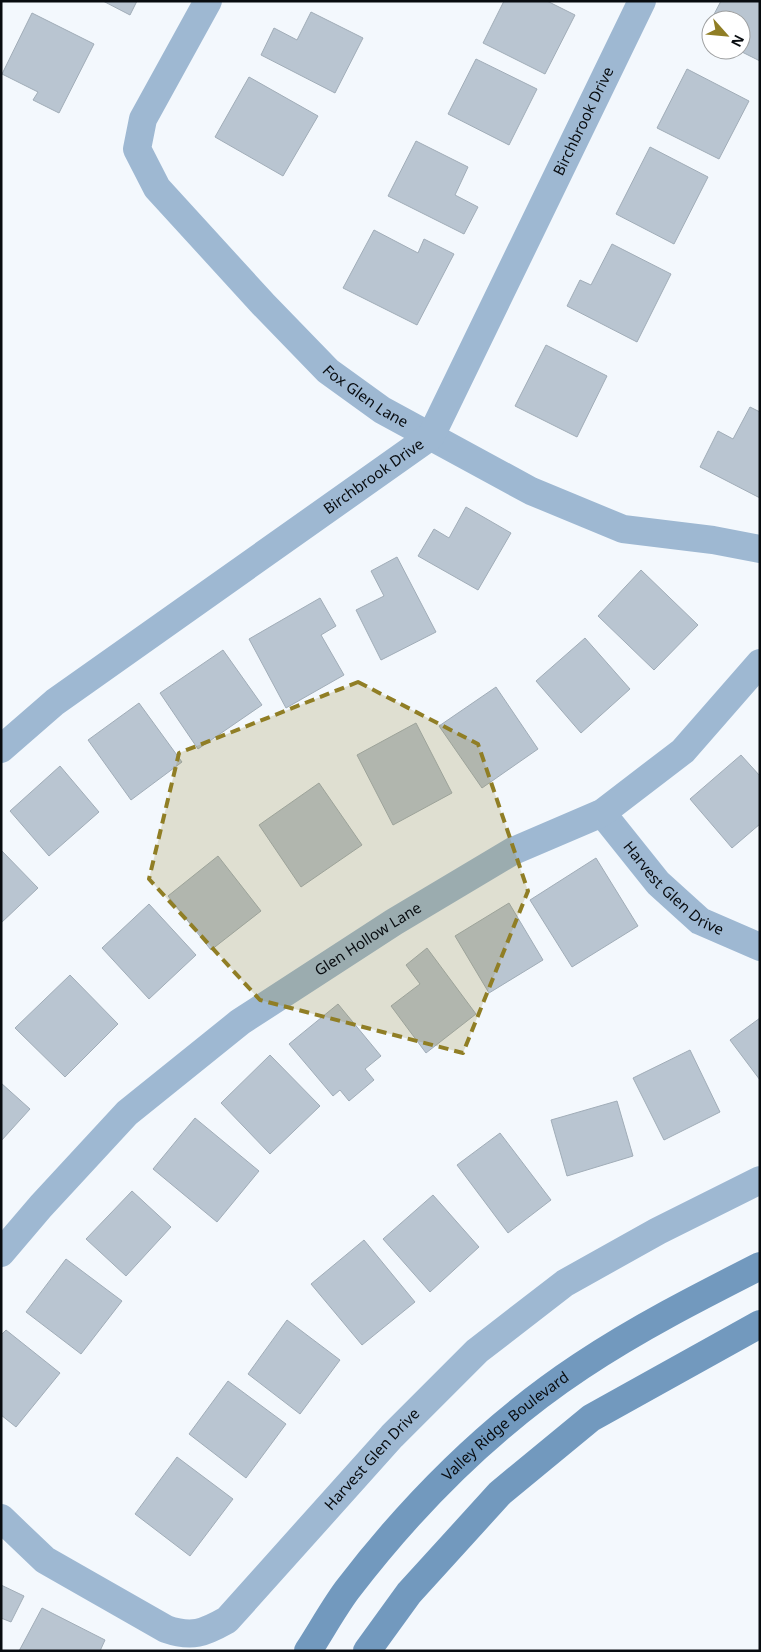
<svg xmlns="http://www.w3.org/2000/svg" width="761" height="1652" viewBox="0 0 761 1652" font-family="'Noto Sans',sans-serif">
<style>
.building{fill:#b9c5d1;stroke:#a1adb8}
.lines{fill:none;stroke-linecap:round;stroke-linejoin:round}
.minor{stroke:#9eb8d2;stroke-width:28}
.secondary{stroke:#7299be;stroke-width:28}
.marked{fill:#907e25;fill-opacity:0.2;stroke:#907e25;stroke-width:4;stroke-dasharray:10 6;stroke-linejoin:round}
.labels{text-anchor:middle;stroke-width:4;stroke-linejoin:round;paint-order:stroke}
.street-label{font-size:15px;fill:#080c10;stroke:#fff}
</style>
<rect width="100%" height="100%" fill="#f3f8fd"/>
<!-- building -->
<path class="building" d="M 103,1 L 137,1 L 130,15 Z
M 504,1 L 547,1 L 575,15 L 545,74 L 483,43 Z
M 721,1 L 760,1 L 760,61 L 738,50 L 741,50 L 741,20 L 711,20 Z
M 311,12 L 363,38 L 335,93 L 261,55 L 274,28 L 297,40 Z
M 32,13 L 94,44 L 59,113 L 33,100 L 38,92 L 2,74 Z
M 476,59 L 537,89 L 509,145 L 448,114 Z
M 687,69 L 749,101 L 719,159 L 657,128 Z
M 249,77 L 318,116 L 283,176 L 215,137 Z
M 416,141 L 468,167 L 455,195 L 478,207 L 464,234 L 388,196 Z
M 650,147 L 708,177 L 674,244 L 616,214 Z
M 374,230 L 418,253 L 424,239 L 454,254 L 417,325 L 343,288 Z
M 612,244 L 671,274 L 637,342 L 567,306 L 580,280 L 591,285 Z
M 546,345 L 607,376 L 577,437 L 515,406 Z
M 750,407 L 760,412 L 760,498 L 700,467 L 718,431 L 733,439 Z
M 466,507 L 511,533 L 478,590 L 418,556 L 434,529 L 449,538 Z
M 397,557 L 436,632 L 381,660 L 356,610 L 384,596 L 371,571 Z
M 641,570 L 698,625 L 654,670 L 598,616 Z
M 320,598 L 336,626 L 321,635 L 344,675 L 286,708 L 249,639 Z
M 585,638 L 630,689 L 581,733 L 536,681 Z
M 223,650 L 262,705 L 198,749 L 160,693 Z
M 496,687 L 538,749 L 482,788 L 439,726 Z
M 139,703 L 182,762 L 131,800 L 88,740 Z
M 416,723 L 452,793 L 393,825 L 357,755 Z
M 741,755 L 760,776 L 760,824 L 732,848 L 690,799 Z
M 60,766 L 99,812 L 49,856 L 10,811 Z
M 319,783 L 362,845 L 301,887 L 259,825 Z
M 1,850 L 38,888 L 1,923 Z
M 218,856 L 261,911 L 211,950 L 168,896 Z
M 596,858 L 638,926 L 572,967 L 530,900 Z
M 509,903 L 543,960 L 489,993 L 455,936 Z
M 149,904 L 196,955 L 149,999 L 102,948 Z
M 427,948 L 476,1014 L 426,1053 L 391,1006 L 420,984 L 406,965 Z
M 70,975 L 118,1024 L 65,1077 L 15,1028 Z
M 338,1004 L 381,1056 L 365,1069 L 374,1080 L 349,1101 L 340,1090 L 333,1096 L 289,1044 Z
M 760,1018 L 760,1080 L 730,1040 Z
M 690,1050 L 720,1112 L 664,1140 L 633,1078 Z
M 270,1055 L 320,1106 L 270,1154 L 221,1103 Z
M 1,1083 L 30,1109 L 1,1141 Z
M 617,1101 L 633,1156 L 567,1176 L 551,1120 Z
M 195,1118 L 259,1171 L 217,1222 L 153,1169 Z
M 500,1133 L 551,1200 L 508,1233 L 457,1165 Z
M 132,1191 L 171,1227 L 126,1276 L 86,1239 Z
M 433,1195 L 479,1247 L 430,1292 L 383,1239 Z
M 364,1240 L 415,1302 L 362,1345 L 311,1284 Z
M 66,1259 L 122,1301 L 81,1354 L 26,1312 Z
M 287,1320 L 340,1360 L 300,1414 L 248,1374 Z
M 6,1330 L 60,1373 L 16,1427 L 1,1415 L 1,1335 Z
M 228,1381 L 286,1424 L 246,1478 L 189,1434 Z
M 177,1457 L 233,1499 L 190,1556 L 135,1514 Z
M 1,1585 L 24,1596 L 11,1622 L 1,1618 Z
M 42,1608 L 105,1640 L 100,1651 L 19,1651 Z"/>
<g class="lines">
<!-- minor -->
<g class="minor">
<path id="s1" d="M 208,1 L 143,119 L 137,149 L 157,188 L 263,304 L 328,371 L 382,410 L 531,491 L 623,529 L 713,540 L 760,549"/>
<path id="s2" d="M 1,749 L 55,702 L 431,436 L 642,1"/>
<path id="s3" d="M 602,813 L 658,883 L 700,921 L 760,947"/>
<path id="s4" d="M 1,1253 L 41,1206 L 127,1113 L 240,1022 L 394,922 L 513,851 L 602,813 L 683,751 L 760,663"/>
<path id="s5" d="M 1,1518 L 45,1560 L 166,1629 C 192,1638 204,1633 227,1620 L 392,1436 L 477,1351 L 565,1283 L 658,1231 L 760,1180"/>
</g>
<!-- secondary -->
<g class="secondary">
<path id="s6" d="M 308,1651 C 321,1631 333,1609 347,1590 C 412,1505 492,1425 581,1366 C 638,1328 699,1297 760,1266"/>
<path d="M 367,1651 L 409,1593 L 500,1493 L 591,1418 L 760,1324"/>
</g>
</g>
<!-- marked area -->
<path class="marked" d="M 358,682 L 478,744 L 528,891 L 463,1053 L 260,1000 L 149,879 L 179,753 Z"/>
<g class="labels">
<!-- street labels -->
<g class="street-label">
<text dy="5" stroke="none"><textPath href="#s2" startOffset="882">Birchbrook Drive</textPath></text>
<text dy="5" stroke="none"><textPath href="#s1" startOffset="505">Fox Glen Lane</textPath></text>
<text dy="5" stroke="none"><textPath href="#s2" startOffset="462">Birchbrook Drive</textPath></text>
<text dy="5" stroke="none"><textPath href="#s3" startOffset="105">Harvest Glen Drive</textPath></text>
<text dy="5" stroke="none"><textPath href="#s4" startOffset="486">Glen Hollow Lane</textPath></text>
<text dy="5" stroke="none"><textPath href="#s6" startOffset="301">Valley Ridge Boulevard</textPath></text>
<text dy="5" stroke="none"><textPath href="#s5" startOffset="481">Harvest Glen Drive</textPath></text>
</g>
</g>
<!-- border -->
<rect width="761" height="1652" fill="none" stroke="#080c10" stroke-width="5"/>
<!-- north arrow -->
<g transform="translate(726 35) rotate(117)"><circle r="24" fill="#ffffff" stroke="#9c9e9f"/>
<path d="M0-4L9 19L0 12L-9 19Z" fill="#907e25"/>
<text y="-8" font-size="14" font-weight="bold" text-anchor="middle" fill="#080c10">N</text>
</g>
</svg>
